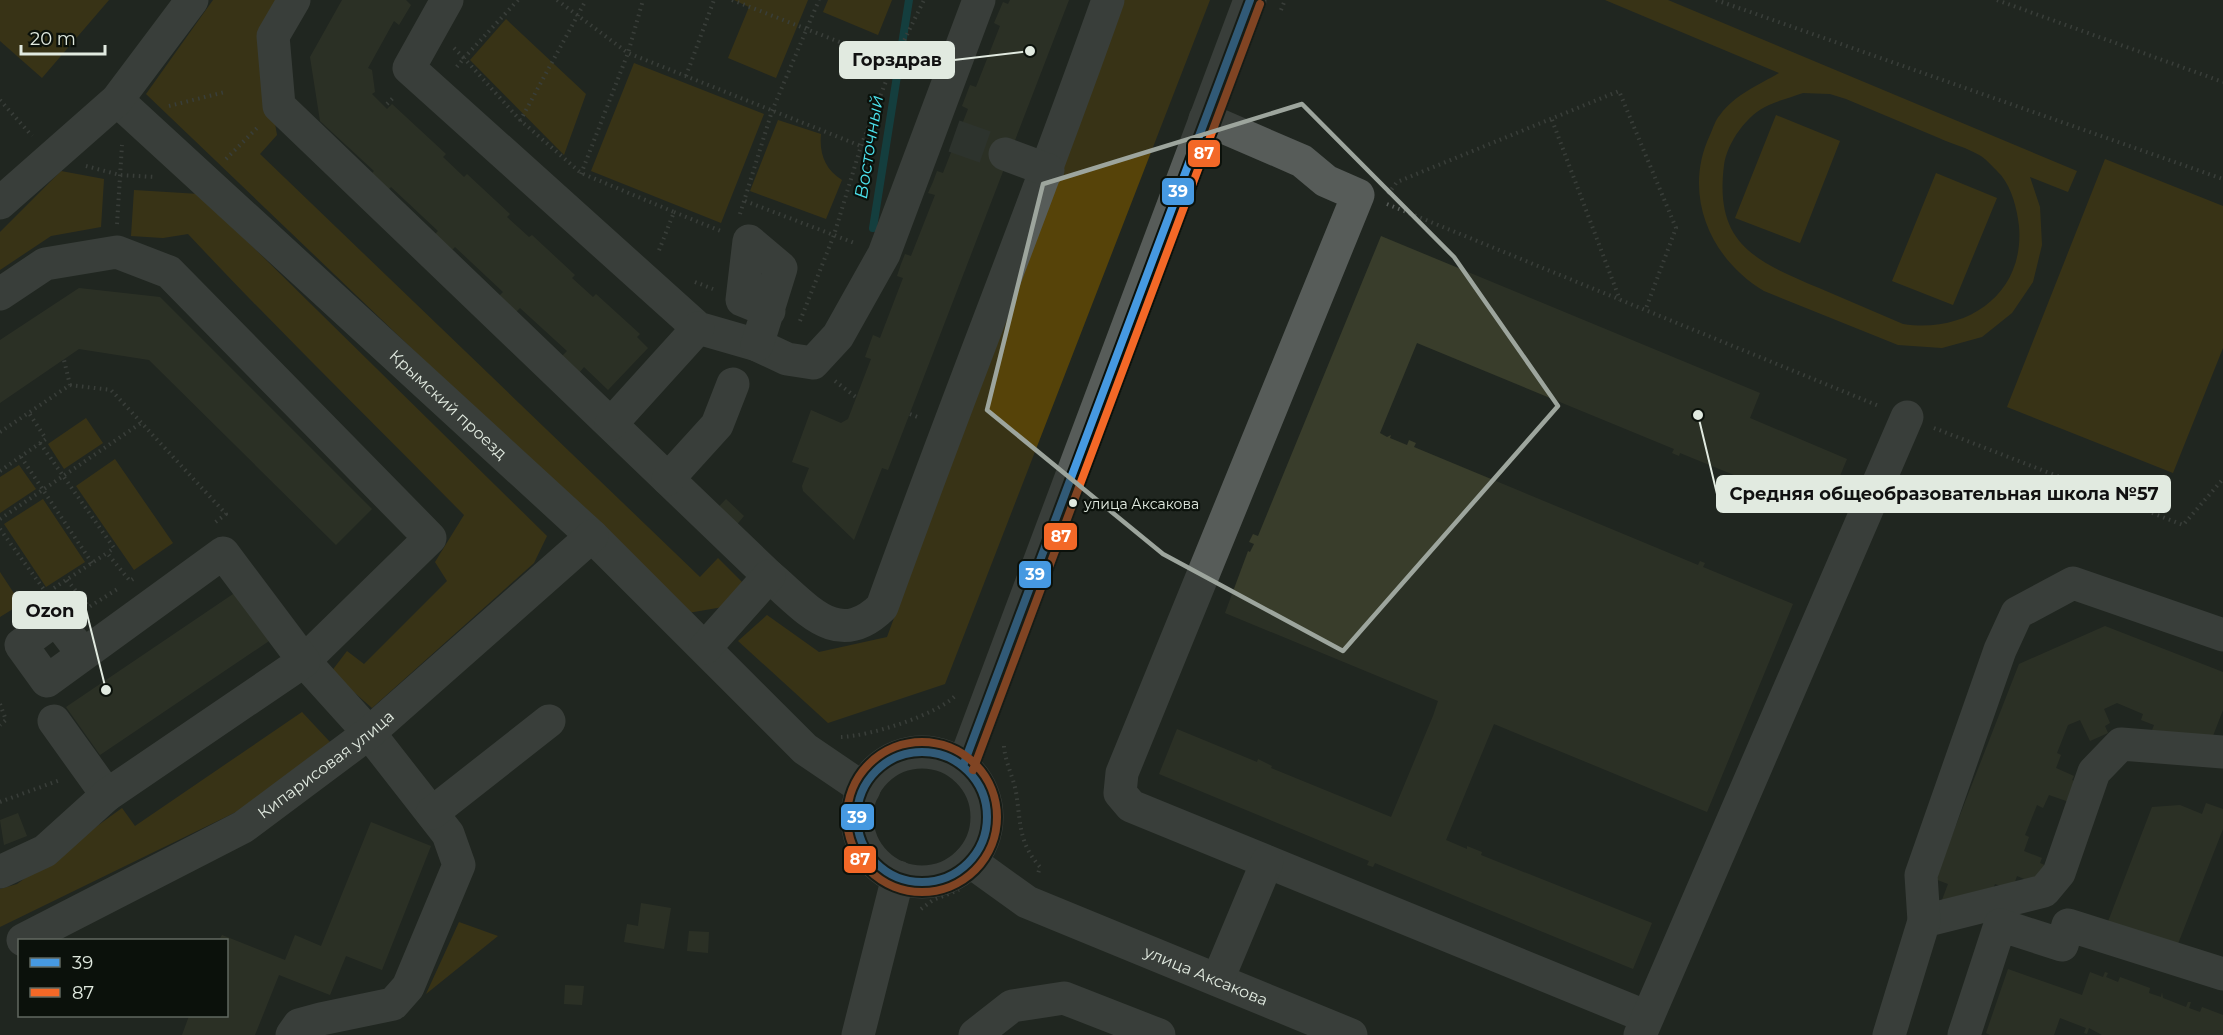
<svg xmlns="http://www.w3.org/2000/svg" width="2223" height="1035" viewBox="0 0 2223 1035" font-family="Montserrat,sans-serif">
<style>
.green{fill:#564309;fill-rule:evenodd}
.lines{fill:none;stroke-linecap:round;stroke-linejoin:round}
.stream{stroke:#055c62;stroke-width:8}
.building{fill:#393d2b}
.minor-tunnel{stroke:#3d433d;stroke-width:33;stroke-dasharray:33 16;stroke-linecap:butt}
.path{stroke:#575c58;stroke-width:4;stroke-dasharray:1.5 4.5;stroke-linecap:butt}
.minor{stroke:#575c59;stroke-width:33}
.bus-1-casing{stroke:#0b110b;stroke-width:12}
.bus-2-casing{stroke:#0b110b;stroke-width:12}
.bus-1{stroke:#4699e1;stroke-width:8}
.bus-2{stroke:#f36827;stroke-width:8}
.marked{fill:none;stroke:#9da59d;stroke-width:4.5;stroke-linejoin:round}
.bus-dot{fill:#e1eae0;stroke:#0b110b;stroke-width:2}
.labels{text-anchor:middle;stroke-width:4.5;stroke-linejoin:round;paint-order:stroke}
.bus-label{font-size:14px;fill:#e1eae0;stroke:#0b110b;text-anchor:start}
.street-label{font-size:16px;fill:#e1eae0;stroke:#0b110b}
.water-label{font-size:18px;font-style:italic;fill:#4ce4ef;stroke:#0b110b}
.leader{fill:none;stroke:#e1eae0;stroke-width:2}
.callout-dot{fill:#e1eae0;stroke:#0b110b;stroke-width:2}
.callout{fill:#e1eae0;stroke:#e1eae0;stroke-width:2}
.callout-label{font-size:18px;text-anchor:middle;font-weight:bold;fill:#111}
.line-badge{stroke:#0b110b;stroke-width:2}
.badge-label{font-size:16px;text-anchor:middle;font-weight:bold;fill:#fff}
</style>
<rect width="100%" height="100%" fill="#202620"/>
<!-- green -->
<path class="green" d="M 0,0 L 109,0 L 42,78 L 0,41 Z
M 213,0 L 276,0 L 259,32 L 277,135 L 260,154 L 700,577 L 718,558 L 742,582 L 723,607 L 688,613 L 146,94 Z
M 734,0 L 808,0 L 776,78 L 728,58 L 749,7 Z
M 828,0 L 892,0 L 878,35 L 823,12 Z
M 1123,0 L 1210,0 L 945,684 L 828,723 L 738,641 L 767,615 L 819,652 L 887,637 Z
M 1605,0 L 1668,0 L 2077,171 L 2068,192 L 2030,177 L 2040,207 L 2042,245 L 2033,282 L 2012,313 L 1982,337 L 1942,348 L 1898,345 L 1764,291 C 1710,259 1682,194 1710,135 C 1713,129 1715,120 1720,115 C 1734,95 1759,85 1779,73 ZM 1803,93 L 1830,94 L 1846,99 C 1877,112 1908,125 1939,138 C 1952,144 1968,148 1981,156 C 1987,160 1995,169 2001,175 C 2012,189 2017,208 2019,226 C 2025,294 1967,334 1903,324 C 1875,312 1847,300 1819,288 C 1755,261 1714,244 1724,165 C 1727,143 1747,114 1769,105 C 1780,100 1792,97 1803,93 Z
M 506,19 L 586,94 L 564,155 L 470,60 Z
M 634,63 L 764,114 L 721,223 L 591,171 Z
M 1776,115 L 1840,141 L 1800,243 L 1735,218 Z
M 778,120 L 821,134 C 819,153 825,170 842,180 L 826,219 L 750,191 Z
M 2105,159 L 2223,206 L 2223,348 L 2173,473 L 2007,407 Z
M 61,171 L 104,179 L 101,227 L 51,236 L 0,270 L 0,232 Z
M 1936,173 L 1997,198 L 1953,305 L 1892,281 Z
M 134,190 L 199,194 L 547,536 L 534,563 L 372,708 L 331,672 L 347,651 L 364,664 L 447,581 L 435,562 L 464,515 C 372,422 278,330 188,234 L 163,238 L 131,236 Z
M 86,418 L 103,443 L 64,469 L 48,444 Z
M 115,459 L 173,543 L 134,570 L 76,486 Z
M 19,465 L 36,489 L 0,513 L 0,477 Z
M 43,499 L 85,562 L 46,587 L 4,524 Z
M 0,572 L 21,604 L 0,617 Z
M 302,712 L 330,742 L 238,811 L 0,927 L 0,889 L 17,884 L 122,808 L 135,826 Z
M 459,922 L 498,936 L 426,994 Z"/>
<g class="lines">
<!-- stream -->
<path class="stream" d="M 873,228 L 909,0"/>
</g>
<!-- building -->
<path class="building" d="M 342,0 L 406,0 L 411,5 L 399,25 L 394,21 L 368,68 L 372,70 L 375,92 L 372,94 L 387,109 L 392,104 L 446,154 L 443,157 L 464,177 L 467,174 L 510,214 L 507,217 L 529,237 L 532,235 L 575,275 L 572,278 L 593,297 L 596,294 L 640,334 L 637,337 L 648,348 L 608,390 L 584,367 L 579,373 L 562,356 L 567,351 L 520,308 L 515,313 L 498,297 L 503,292 L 455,247 L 450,252 L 433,236 L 438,231 L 391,187 L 386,192 L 369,176 L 374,171 L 320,121 L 310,57 Z
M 1010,0 L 1069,0 L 888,470 L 882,468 L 854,540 L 803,491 L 802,486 L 809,468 L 792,462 L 811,410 L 841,423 L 848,419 L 871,359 L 865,357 L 873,335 L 880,338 L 903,278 L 897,276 L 901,264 L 905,254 L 911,256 L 935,195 L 928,193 L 933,182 L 937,171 L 943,173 L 968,109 L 962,106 L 970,85 L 976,87 L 1000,26 L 994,23 L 1003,2 L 1008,4 Z
M 1381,236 L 1760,393 L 1750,418 L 1847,459 L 1825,512 L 1680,453 L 1679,456 L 1672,453 L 1674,449 L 1417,343 L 1380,433 L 1387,437 L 1391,435 L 1390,438 L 1407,445 L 1409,440 L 1416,443 L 1414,447 L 1698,565 L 1700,561 L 1705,563 L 1703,567 L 1793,604 L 1707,812 L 1494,724 L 1446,840 L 1467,849 L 1467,846 L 1482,852 L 1481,855 L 1652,923 L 1633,969 L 1375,863 L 1373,867 L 1367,865 L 1369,861 L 1159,774 L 1177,729 L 1257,762 L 1258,759 L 1272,766 L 1271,768 L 1391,817 L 1433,716 L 1438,701 L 1225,613 L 1248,551 L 1250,552 L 1254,544 L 1249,542 L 1253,534 L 1258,536 Z
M 79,288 L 160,297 L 372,509 L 336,545 L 149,360 L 79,349 L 0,403 L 0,340 Z
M 726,499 L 744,516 L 729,534 L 710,516 Z
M 239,590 L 272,639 L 100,755 L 66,707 Z
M 2105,626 L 2223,672 L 2223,710 L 2211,741 L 2145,749 L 2154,725 L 2141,720 L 2143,714 L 2117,703 L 2104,709 L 2110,723 L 2105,726 L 2108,733 L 2090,741 L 2080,720 L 2068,725 L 2057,753 L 2061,755 L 2056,768 L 2074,776 L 2072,780 L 2079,783 L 2072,803 L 2049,795 L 2043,808 L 2037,805 L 2025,835 L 2029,837 L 2024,851 L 2042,858 L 2040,863 L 2047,866 L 2039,885 L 2017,876 L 2012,890 L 1995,884 L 1988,900 L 1942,900 L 1948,884 L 1935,879 L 2019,664 Z
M 2206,803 L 2223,809 L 2223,829 L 2172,959 L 2104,932 L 2152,807 L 2180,805 L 2202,814 Z
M 18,813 L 27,836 L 4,845 L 0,820 Z
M 371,822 L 431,846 L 382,970 L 346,956 L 330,995 L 279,975 L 255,1035 L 182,1035 L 189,1016 L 226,1016 L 226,940 L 219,940 L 222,935 L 285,960 L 295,935 L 321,946 Z
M 641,903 L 671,908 L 664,949 L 624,942 L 627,924 L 638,926 Z
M 689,931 L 709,932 L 708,953 L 687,951 Z
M 2008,969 L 2082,995 L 2090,972 L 2103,977 L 2105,972 L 2108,973 L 2106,977 L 2118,982 L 2120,977 L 2150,988 L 2149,993 L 2161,997 L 2162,992 L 2163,998 L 2186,1007 L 2188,1002 L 2191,1002 L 2189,1008 L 2200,1012 L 2202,1007 L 2223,1015 L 2223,1035 L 2102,1035 L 2089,1028 L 2087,1034 L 2084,1033 L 2086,1028 L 2060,1018 L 2054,1035 L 1990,1035 L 1986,1033 Z
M 565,985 L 584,986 L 582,1005 L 564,1004 Z"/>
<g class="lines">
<!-- minor-tunnel -->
<path class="minor-tunnel" d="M 954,136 L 1005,154"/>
<!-- path -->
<path class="path" d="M 518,0 L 464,58 L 520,120 L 581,173 L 674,212 L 658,253
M 557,0 L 628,53 L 861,146
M 732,0 L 919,73
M 1716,0 L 2223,179
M 1997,0 L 2223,82
M 1281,10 L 1285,0
M 454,48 L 464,58 L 455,69
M 686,76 L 714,0
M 0,100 L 32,136
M 387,104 L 395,96
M 169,106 L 225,92
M 1552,120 L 1620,300
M 520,121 L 586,0
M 226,159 L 259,126
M 86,166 L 120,175 L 155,177
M 581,174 L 628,53 L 643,0
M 1388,194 L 1397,182 L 1619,91 L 1676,228 L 1645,311
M 745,201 L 857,244
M 1387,204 L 1879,406
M 674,212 L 723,232
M 740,214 L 772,111 L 819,0
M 117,224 L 122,145
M 695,282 L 713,289
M 800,321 L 834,235 L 861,146 L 893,63 L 924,0
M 835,381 L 857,398
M 70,385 L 111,390 L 226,514 L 213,524
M 910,414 L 920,418
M 1934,428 L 2183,525 L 2223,479
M 0,432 L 70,385 L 64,360
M 40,443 L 114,548 L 107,553
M 21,457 L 92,563
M 0,471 L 46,439 L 29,413
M 0,519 L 141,423
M 0,529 L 45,591
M 67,580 L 89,607 L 119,588
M 54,588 L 107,553 L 130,581 L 133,579
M 0,704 L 6,720 L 0,725
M 841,737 C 870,736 937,715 956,695
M 1004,746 C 1005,762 1013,776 1016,792 C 1021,823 1018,842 1040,867 L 1038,874
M 0,802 L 60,780
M 842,811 L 854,855 L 867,873
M 921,909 L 933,900 L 959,890"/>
<!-- minor -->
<g class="minor">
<path d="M 294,0 L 273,36 L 279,106 L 769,576 C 806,607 837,651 882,607 C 955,404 1036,204 1108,0"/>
<path d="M 447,0 L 409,68 L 698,328 L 757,345 L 787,359 L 813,363 L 838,336 L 884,254 L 979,0"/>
<path id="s1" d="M 117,100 L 592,536 L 805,749 L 864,789"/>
<path d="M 1205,119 L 1302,161 L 1326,181 L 1358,195 L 1122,773 L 1120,793 L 1131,806 L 1647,1017"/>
<path d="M 1005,154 L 1048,170"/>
<path d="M 0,203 L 117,100 L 192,0"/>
<path d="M 0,294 L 45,264 L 117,252 L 169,272 L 430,538 L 304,661 L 369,733 L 448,834 L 459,865 L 408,987 L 393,1004 L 321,1019 L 299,1025 L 292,1035"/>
<path d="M 757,345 L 781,268 L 749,241 L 742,300 L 769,311"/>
<path d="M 611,424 L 698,328"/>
<path d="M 668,479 L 717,425 L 733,384"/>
<path d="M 705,648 L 769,576"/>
<path d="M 54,721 L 107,795"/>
<circle cx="922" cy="817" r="65"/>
<path d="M 963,766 L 1250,0"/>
<path d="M 432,813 L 549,721"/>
<path id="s2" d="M 970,861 L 1027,902 L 1351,1035"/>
<path d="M 0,872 L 45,851 L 107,795 L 304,661 L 223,553 L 47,681 L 21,645 L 56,619 L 83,654"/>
<path d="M 1924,921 L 2044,891 L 2059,873 L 2094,772 L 2121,744 L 2223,752"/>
<path id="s3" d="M 23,940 L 243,827 L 369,733 L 592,536"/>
<path d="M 1218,979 L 1267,862"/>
<path d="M 858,1035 L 898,877"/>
<path d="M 975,1035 L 1012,1006 L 1064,998 L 1159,1035"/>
<path d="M 1640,1035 L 1907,417"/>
<path d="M 1889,1035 L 1924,921 L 1921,875 L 2000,650 L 2017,613 L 2073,583 L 2223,635"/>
<path d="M 1964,1035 L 2000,925 L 2062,945 L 2068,925 L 2223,974"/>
</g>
<!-- bus-1 casing -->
<g class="bus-1-casing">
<path id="bus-1" d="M857 817a65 65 0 1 1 130 0a65 65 0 1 1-130 0Z
M 963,766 L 1250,0"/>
</g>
<!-- bus-2 casing -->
<g class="bus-2-casing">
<path id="bus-2" d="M847 817a75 75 0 1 1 150 0a75 75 0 1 1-150 0Z
M 973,770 L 1260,4"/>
</g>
<!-- bus-1 -->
<use href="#bus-1" class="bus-1"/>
<!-- bus-2 -->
<use href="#bus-2" class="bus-2"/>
</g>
<!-- marked area -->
<path d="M0 0H2223V1035H0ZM 1302,104 L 1454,257 L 1558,406 L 1343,651 L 1163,554 L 987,410 L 1043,184 Z" fill="#202620" fill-opacity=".55" fill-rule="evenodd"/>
<path class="marked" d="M 1302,104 L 1454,257 L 1558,406 L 1343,651 L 1163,554 L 987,410 L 1043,184 Z"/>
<!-- markers -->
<circle class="bus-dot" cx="1073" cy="503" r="5"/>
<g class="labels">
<!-- bus labels -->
<g class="bus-label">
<text x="1084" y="509">улица Аксакова</text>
</g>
<!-- street labels -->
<g class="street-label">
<text dy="6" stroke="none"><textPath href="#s1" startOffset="450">Крымский проезд</textPath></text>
<text dy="6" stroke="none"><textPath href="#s3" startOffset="351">Кипарисовая улица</textPath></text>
<text dy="6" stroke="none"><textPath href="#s2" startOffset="264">улица Аксакова</textPath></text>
</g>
<!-- water labels -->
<g class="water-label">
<text transform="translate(869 147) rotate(-81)" y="6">Восточный</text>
</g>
</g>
<!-- callouts -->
<path class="leader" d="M1030 51L954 60M1698 415L1717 494M106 690L86 610"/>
<g class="callout-dot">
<circle cx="1030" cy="51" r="6"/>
<circle cx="1698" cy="415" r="6"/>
<circle cx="106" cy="690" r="6"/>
</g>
<g class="callout">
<rect x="840" y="42" width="114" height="36" rx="6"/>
<rect x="1717" y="476" width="453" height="36" rx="6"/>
<rect x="13" y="592" width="73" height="36" rx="6"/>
</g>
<g class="callout-label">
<text x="897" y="66">Горздрав</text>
<text x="1944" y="500">Средняя общеобразовательная школа №57</text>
<text x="50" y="617">Ozon</text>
</g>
<g class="line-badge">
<rect x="1187" y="139" width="34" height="29" rx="6" fill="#f36827"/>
<rect x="1161" y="177" width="34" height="29" rx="6" fill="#4699e1"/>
<rect x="1043" y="522" width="35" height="29" rx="6" fill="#f36827"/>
<rect x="1018" y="560" width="34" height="29" rx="6" fill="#4699e1"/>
<rect x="840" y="803" width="35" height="28" rx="6" fill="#4699e1"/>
<rect x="843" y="845" width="34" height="29" rx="6" fill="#f36827"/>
</g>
<g class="badge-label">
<text x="1204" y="159">87</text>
<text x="1178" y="197">39</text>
<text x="1061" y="542">87</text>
<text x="1035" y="580">39</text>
<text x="857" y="823">39</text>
<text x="860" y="865">87</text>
</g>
<!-- legend -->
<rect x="18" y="939" width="210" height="78" fill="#0b110b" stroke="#616860" stroke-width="1.5"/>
<rect x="30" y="958" width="30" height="9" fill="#4699e1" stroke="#616860" stroke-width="1.5"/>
<text x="72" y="969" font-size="18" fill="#e1eae0">39</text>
<rect x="30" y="988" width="30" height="9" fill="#f36827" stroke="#616860" stroke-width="1.5"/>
<text x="72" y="999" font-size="18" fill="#e1eae0">87</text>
<!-- scale -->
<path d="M21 45v9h84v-9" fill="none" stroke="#e1eae0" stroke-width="3"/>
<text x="30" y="45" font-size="18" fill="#e1eae0" stroke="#0b110b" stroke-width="4.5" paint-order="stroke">20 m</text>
</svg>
